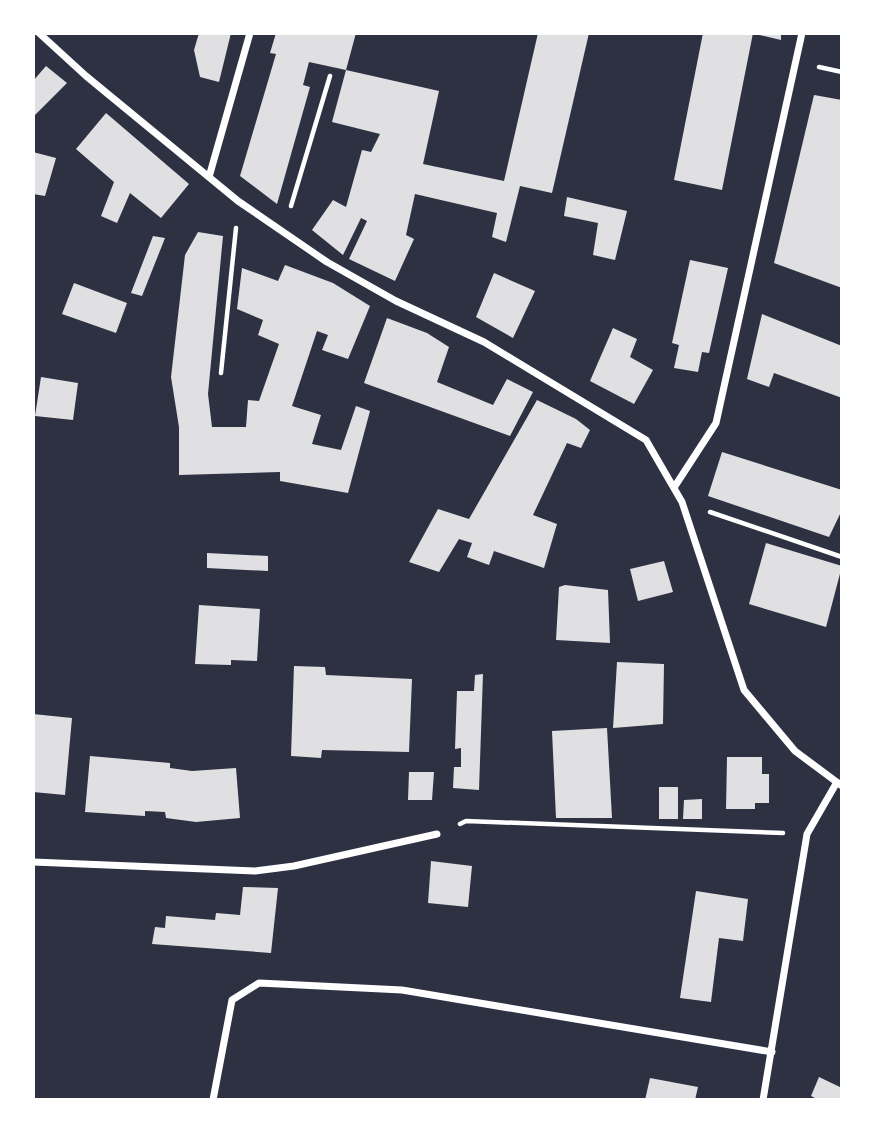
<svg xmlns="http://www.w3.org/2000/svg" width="875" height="1133" viewBox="0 0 875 1133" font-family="'DejaVu Sans',sans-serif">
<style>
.building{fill:#e0e0e3}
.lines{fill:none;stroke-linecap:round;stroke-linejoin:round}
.path{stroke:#fff;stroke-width:4.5}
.minor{stroke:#fff;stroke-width:7}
</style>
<rect width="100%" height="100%" fill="#2d3142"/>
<!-- building -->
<path class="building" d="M 199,33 L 231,33 L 219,82 L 200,77 L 194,50 Z
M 276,33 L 356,33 L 346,70 L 439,91 L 423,164 L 504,181 L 538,33 L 589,33 L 552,193 L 520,186 L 506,242 L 492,237 L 497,213 L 415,194 L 406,235 L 414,239 L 395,281 L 349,259 L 367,221 L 361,218 L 343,255 L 312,230 L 333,200 L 346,207 L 362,150 L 371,152 L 380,134 L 332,122 L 346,70 L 309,62 L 303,85 L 310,87 L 277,204 L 240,176 L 276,54 L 270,53 Z
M 703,33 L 753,33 L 722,190 L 674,180 Z
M 755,33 L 781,33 L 781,40 L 755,34 Z
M 46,66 L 67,83 L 33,117 L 33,81 Z
M 814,95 L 842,100 L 842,288 L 774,263 Z
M 106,113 L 189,184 L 161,218 L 130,193 L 117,223 L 101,216 L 114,182 L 76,149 Z
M 33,152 L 56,158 L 45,196 L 33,194 Z
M 567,197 L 627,211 L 615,260 L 593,255 L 598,223 L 564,216 Z
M 198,232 L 223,236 L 208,394 L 212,427 L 246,427 L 248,400 L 259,401 L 279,344 L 258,335 L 263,320 L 237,309 L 242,268 L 278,281 L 285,265 L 333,283 L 370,306 L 348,359 L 322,350 L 328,335 L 317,331 L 292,406 L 321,415 L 312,444 L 341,450 L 356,406 L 370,411 L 348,493 L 280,481 L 280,472 L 179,475 L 179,427 L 171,377 L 185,255 Z
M 153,236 L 165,238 L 142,296 L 131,293 Z
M 690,260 L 728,268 L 709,353 L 702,352 L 698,372 L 674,368 L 679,345 L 672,343 Z
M 494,273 L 535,291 L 513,338 L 476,317 Z
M 74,283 L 127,303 L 116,333 L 62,314 Z
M 762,314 L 842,346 L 842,398 L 774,373 L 769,387 L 747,379 Z
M 387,318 L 427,333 L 449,347 L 437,382 L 493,405 L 507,379 L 533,392 L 510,436 L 364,383 Z
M 613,328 L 637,339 L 630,357 L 653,370 L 634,404 L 590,381 Z
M 41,377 L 78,383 L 73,420 L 35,416 Z
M 537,400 L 576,419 L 590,430 L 581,448 L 567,443 L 533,515 L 557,524 L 544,568 L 494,551 L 489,565 L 467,557 L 472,543 L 459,539 L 439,572 L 409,562 L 438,509 L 469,519 Z
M 722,452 L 842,490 L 842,510 L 829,537 L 708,496 Z
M 766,543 L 842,566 L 826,627 L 749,604 Z
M 207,553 L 268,556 L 268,571 L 207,568 Z
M 664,561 L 673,592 L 638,601 L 630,569 Z
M 565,585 L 608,590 L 610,643 L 556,640 L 559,587 Z
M 199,605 L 260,609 L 257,661 L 231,660 L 231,665 L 195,664 Z
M 617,662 L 664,664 L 663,724 L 613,728 Z
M 294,666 L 325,667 L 326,675 L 412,679 L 409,752 L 322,750 L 321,758 L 291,756 Z
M 483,674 L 479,790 L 453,788 L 454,767 L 461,767 L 461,748 L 455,749 L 457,691 L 474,691 L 475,675 Z
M 33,714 L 72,718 L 65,795 L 33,792 Z
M 607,728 L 612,818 L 556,818 L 552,731 Z
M 90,756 L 170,763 L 170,768 L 192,771 L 236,768 L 240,818 L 196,822 L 166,818 L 165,812 L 145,811 L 145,816 L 85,812 Z
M 727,757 L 762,757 L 762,774 L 769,774 L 769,803 L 755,803 L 755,809 L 726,809 Z
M 409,772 L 434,772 L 432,800 L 408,800 Z
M 659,787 L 678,787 L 678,819 L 659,819 Z
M 702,799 L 702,819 L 683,819 L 684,800 Z
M 431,861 L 472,866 L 468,907 L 428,903 Z
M 243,887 L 278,888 L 271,953 L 152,944 L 155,927 L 165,928 L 166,916 L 215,920 L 216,913 L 240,915 Z
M 696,891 L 748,899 L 743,941 L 719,938 L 711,1002 L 680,998 Z
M 819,1077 L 842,1088 L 842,1100 L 819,1100 L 811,1096 Z
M 650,1078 L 698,1087 L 695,1100 L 645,1100 Z"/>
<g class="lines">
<!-- path -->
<path class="path" d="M 819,67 L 842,72
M 291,206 L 330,76
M 221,373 L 236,228
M 710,512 L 842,557
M 460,824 L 466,821 L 783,833"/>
<!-- minor -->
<path class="minor" d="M 39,33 L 86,76 L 238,201 L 327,262 L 396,301 L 484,342 L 646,440 L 682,502 L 744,690 L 795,751 L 842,786
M 209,177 L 250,33
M 675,486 L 716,423 L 802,33
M 33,862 L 255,871 L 294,866 L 437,834
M 213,1100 L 232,1000 L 259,983 L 402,990 L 772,1052
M 763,1100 L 807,834 L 837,782"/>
</g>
<!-- border -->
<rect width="875" height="1133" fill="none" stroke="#ffffff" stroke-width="70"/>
</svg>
